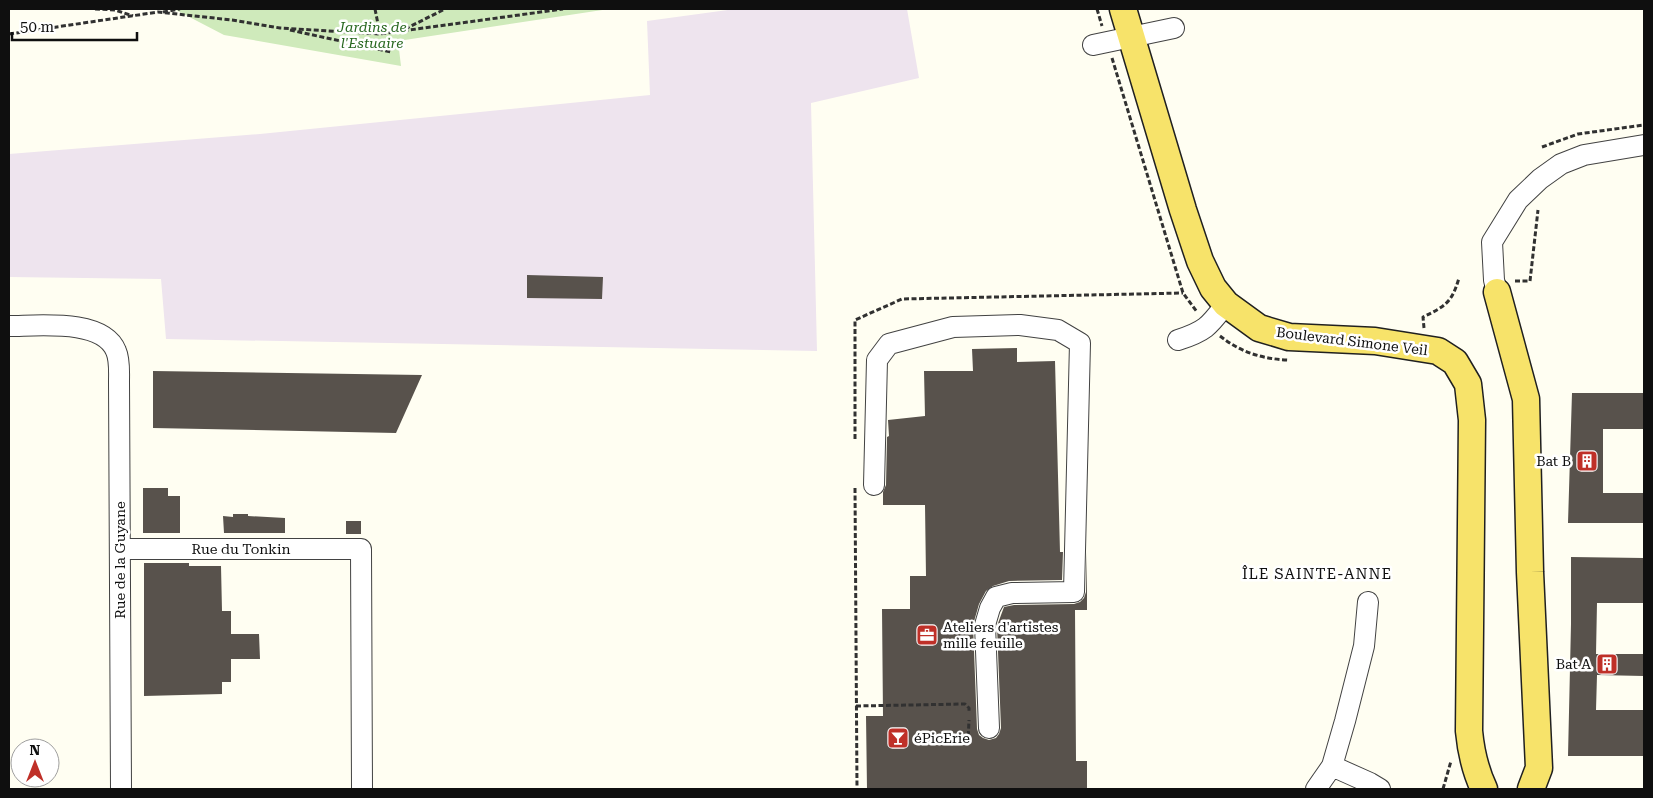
<svg xmlns="http://www.w3.org/2000/svg" width="1653" height="798" viewBox="0 0 1653 798" font-family="'Roboto Serif',serif">
<style>
.industrial{fill:#eee4ee}
.green{fill:#cfeabb}
.building{fill:#58524c}
.lines{fill:none;stroke-linecap:round;stroke-linejoin:round}
.minor-casing{stroke:#424242;stroke-width:22}
.major-casing{stroke:#202020;stroke-width:29}
.path{stroke:#313131;stroke-width:3;stroke-dasharray:5 2.5;stroke-linecap:butt}
.minor{stroke:#fff;stroke-width:20}
.major{stroke:#f7e36a;stroke-width:26}
.labels{text-anchor:middle;stroke-width:5;stroke-linejoin:round;paint-order:stroke}
.park-label{font-size:14px;font-style:italic;fill:#27671f;stroke:#fff}
.street-label{font-size:14px;fill:#0f0f0f;stroke:#fff}
.poi-label{font-size:14px;fill:#0f0f0f;stroke:#fff;text-anchor:end}
.neighbourhood-label{font-size:15px;letter-spacing:1px;fill:#0f0f0f;stroke:#fff}
</style>
<rect width="100%" height="100%" fill="#fffef2"/>
<!-- industrial -->
<path class="industrial" d="M 735,9 L 907,9 L 919,78 L 811,103 L 817,351 L 166,339 L 161,279 L 9,277 L 9,154 L 260,134 L 650,95 L 647,21 Z"/>
<!-- green -->
<path class="green" d="M 174,9 L 609,9 L 398,41 L 401,66 L 224,35 Z"/>
<!-- building -->
<path class="building" d="M 527,275 L 603,277 L 602,299 L 527,298 Z
M 1017,348 L 1017,362 L 1055,361 L 1060,552 L 1063,552 L 1062,580 L 1009,581 L 993,586 L 986,591 L 979,604 L 973,625 L 977,729 L 979,735 L 983,738 L 989,740 L 996,738 L 999,734 L 1001,728 L 997,626 L 1004,607 L 1014,605 L 1074,604 L 1080,602 L 1084,598 L 1086,592 L 1087,552 L 1087,610 L 1075,610 L 1076,761 L 1087,761 L 1087,789 L 867,789 L 866,716 L 883,716 L 882,609 L 910,609 L 910,576 L 926,576 L 925,505 L 883,505 L 883,492 L 886,485 L 887,437 L 889,436 L 888,420 L 925,416 L 924,371 L 973,371 L 972,349 Z
M 153,371 L 422,375 L 396,433 L 153,428 Z
M 1572,393 L 1644,393 L 1644,429 L 1603,429 L 1603,493 L 1644,493 L 1644,523 L 1568,523 Z
M 143,488 L 168,488 L 168,496 L 180,496 L 180,533 L 143,533 Z
M 233,514 L 248,514 L 248,516 L 285,518 L 285,533 L 224,533 L 223,516 L 233,517 Z
M 346,521 L 361,521 L 361,534 L 346,534 Z
M 1571,557 L 1644,558 L 1644,603 L 1597,603 L 1596,654 L 1644,654 L 1644,676 L 1597,675 L 1596,710 L 1644,710 L 1644,756 L 1568,756 L 1571,624 Z
M 144,563 L 189,563 L 189,566 L 221,566 L 222,611 L 231,611 L 231,634 L 259,634 L 260,659 L 231,659 L 231,682 L 222,682 L 222,694 L 144,696 Z"/>
<g class="lines">
<!-- minor casing -->
<g class="minor-casing">
<path id="minor" d="M 1093,45 L 1174,28
M 1497,292 L 1494,280 L 1492,242 L 1518,200 L 1540,179 L 1561,164 L 1584,155 L 1644,145
M 9,326 C 37,326 103,318 116,351 C 120,360 119,372 119,382 L 121,789
M 1178,340 C 1206,331 1209,326 1226,304
M 874,485 L 877,360 L 889,344 L 953,327 L 1020,325 L 1058,330 L 1080,343 L 1074,592 L 1012,593 L 996,597 L 990,608 L 985,625 L 989,728
M 120,549 L 361,549 L 362,789
M 1332,766 L 1370,783 L 1380,789
M 1316,789 L 1332,766 L 1345,721 L 1364,646 L 1368,602"/>
</g>
<!-- major casing -->
<g class="major-casing">
<path id="major" d="M 1123,9 L 1183,210 L 1200,261 L 1213,288 L 1226,304 L 1259,328 L 1289,337 L 1375,341 L 1438,351 L 1455,362 L 1468,384 L 1472,420 L 1469,731 C 1471,752 1475,770 1484,789
M 1497,292 L 1526,399 L 1530,572 L 1539,768 L 1531,789"/>
</g>
<!-- path -->
<path class="path" d="M 95,9 L 115,10 L 133,16
M 375,9 L 380,34
M 1097,9 L 1102,26
M 163,12 L 180,9
M 405,29 L 445,9
M 290,30 L 391,52
M 9,34 L 158,12 L 232,20 L 280,28 L 380,34 L 563,9
M 1112,58 L 1183,293 L 1197,312
M 1542,147 L 1578,134 L 1644,125
M 1515,281 L 1530,281 L 1538,210
M 1424,328 L 1423,317 C 1446,306 1452,302 1459,278
M 1220,336 C 1240,352 1262,359 1288,360
M 855,439 L 855,320 L 902,299 L 1183,293
M 855,488 L 857,789
M 856,706 L 965,704 L 969,708 L 969,711
M 958,742 L 968,741 L 969,720
M 1443,789 L 1451,761"/>
<!-- minor -->
<use href="#minor" class="minor"/>
<!-- major -->
<use href="#major" class="major"/>
</g>
<!-- icons -->
<defs>
<g id="building-square" transform="scale(1.125)"><rect x="-9" y="-9" width="18" height="18" rx="4" fill="#bf3028" stroke="#fff"/><path d="M-4-6H4V6H1V3H-1V6H-4ZM-2.5-4.3h1.7v1.8h-1.7ZM.8-4.3h1.7v1.8H.8ZM-2.5-1h1.7V.8h-1.7ZM.8-1h1.7V.8H.8Z" fill="#fff"/></g>
<g id="office-square" transform="scale(1.125)"><rect x="-9" y="-9" width="18" height="18" rx="4" fill="#bf3028" stroke="#fff"/><path d="M-6-3h4V-5.5h4V-3h4V5H-6ZM-1-4.5V-3h2v-1.5ZM-6 0V1H6V0Z" fill="#fff"/></g>
<g id="bar-square" transform="scale(1.125)"><rect x="-9" y="-9" width="18" height="18" rx="4" fill="#bf3028" stroke="#fff"/><path d="M-6-5H6L.8 .8V4.5H3.5V6h-7V4.5H-.8V.8Z" fill="#fff"/></g>
</defs>
<g fill-rule="evenodd">
<use href="#building-square" x="1587" y="461"/>
<use href="#office-square" x="927" y="635"/>
<use href="#building-square" x="1607" y="664"/>
<use href="#bar-square" x="898" y="738"/>
</g>
<g class="labels">
<!-- park labels -->
<g class="park-label">
<text x="372" y="32">Jardins de<tspan x="372" dy="16">l'Estuaire</tspan></text>
</g>
<!-- street labels -->
<g class="street-label">
<text transform="translate(1352 341) rotate(7)" y="5">Boulevard Simone Veil</text>
<text x="241" y="554">Rue du Tonkin</text>
<text transform="translate(120 560) rotate(-90)" y="5">Rue de la Guyane</text>
</g>
<!-- poi labels -->
<g class="poi-label">
<text x="1571" y="466">Bat B</text>
<text x="943" y="632" text-anchor="start">Ateliers d'artistes<tspan x="943" dy="16">mille feuille</tspan></text>
<text x="1591" y="669">Bat A</text>
<text x="914" y="743" text-anchor="start">éPicErie</text>
</g>
<!-- neighbourhood labels -->
<g class="neighbourhood-label">
<text x="1317" y="579">ÎLE SAINTE-ANNE</text>
</g>
</g>
<!-- border -->
<rect width="1653" height="798" fill="none" stroke="#0f0f0f" stroke-width="20"/>
<!-- north arrow -->
<g transform="translate(35 763)"><circle r="24" fill="#ffffff" stroke="#9f9f9f"/>
<path d="M0-4L9 19L0 12L-9 19Z" fill="#bf3028"/>
<text y="-8" font-size="14" font-weight="bold" text-anchor="middle" fill="#0f0f0f">N</text>
</g>
<!-- scale -->
<path d="M12 32v8h125v-8" fill="none" stroke="#0f0f0f" stroke-width="2.5"/>
<text x="20" y="32" font-size="15" fill="#0f0f0f" stroke="#ffffff" stroke-width="4" paint-order="stroke">50 m</text>
</svg>
